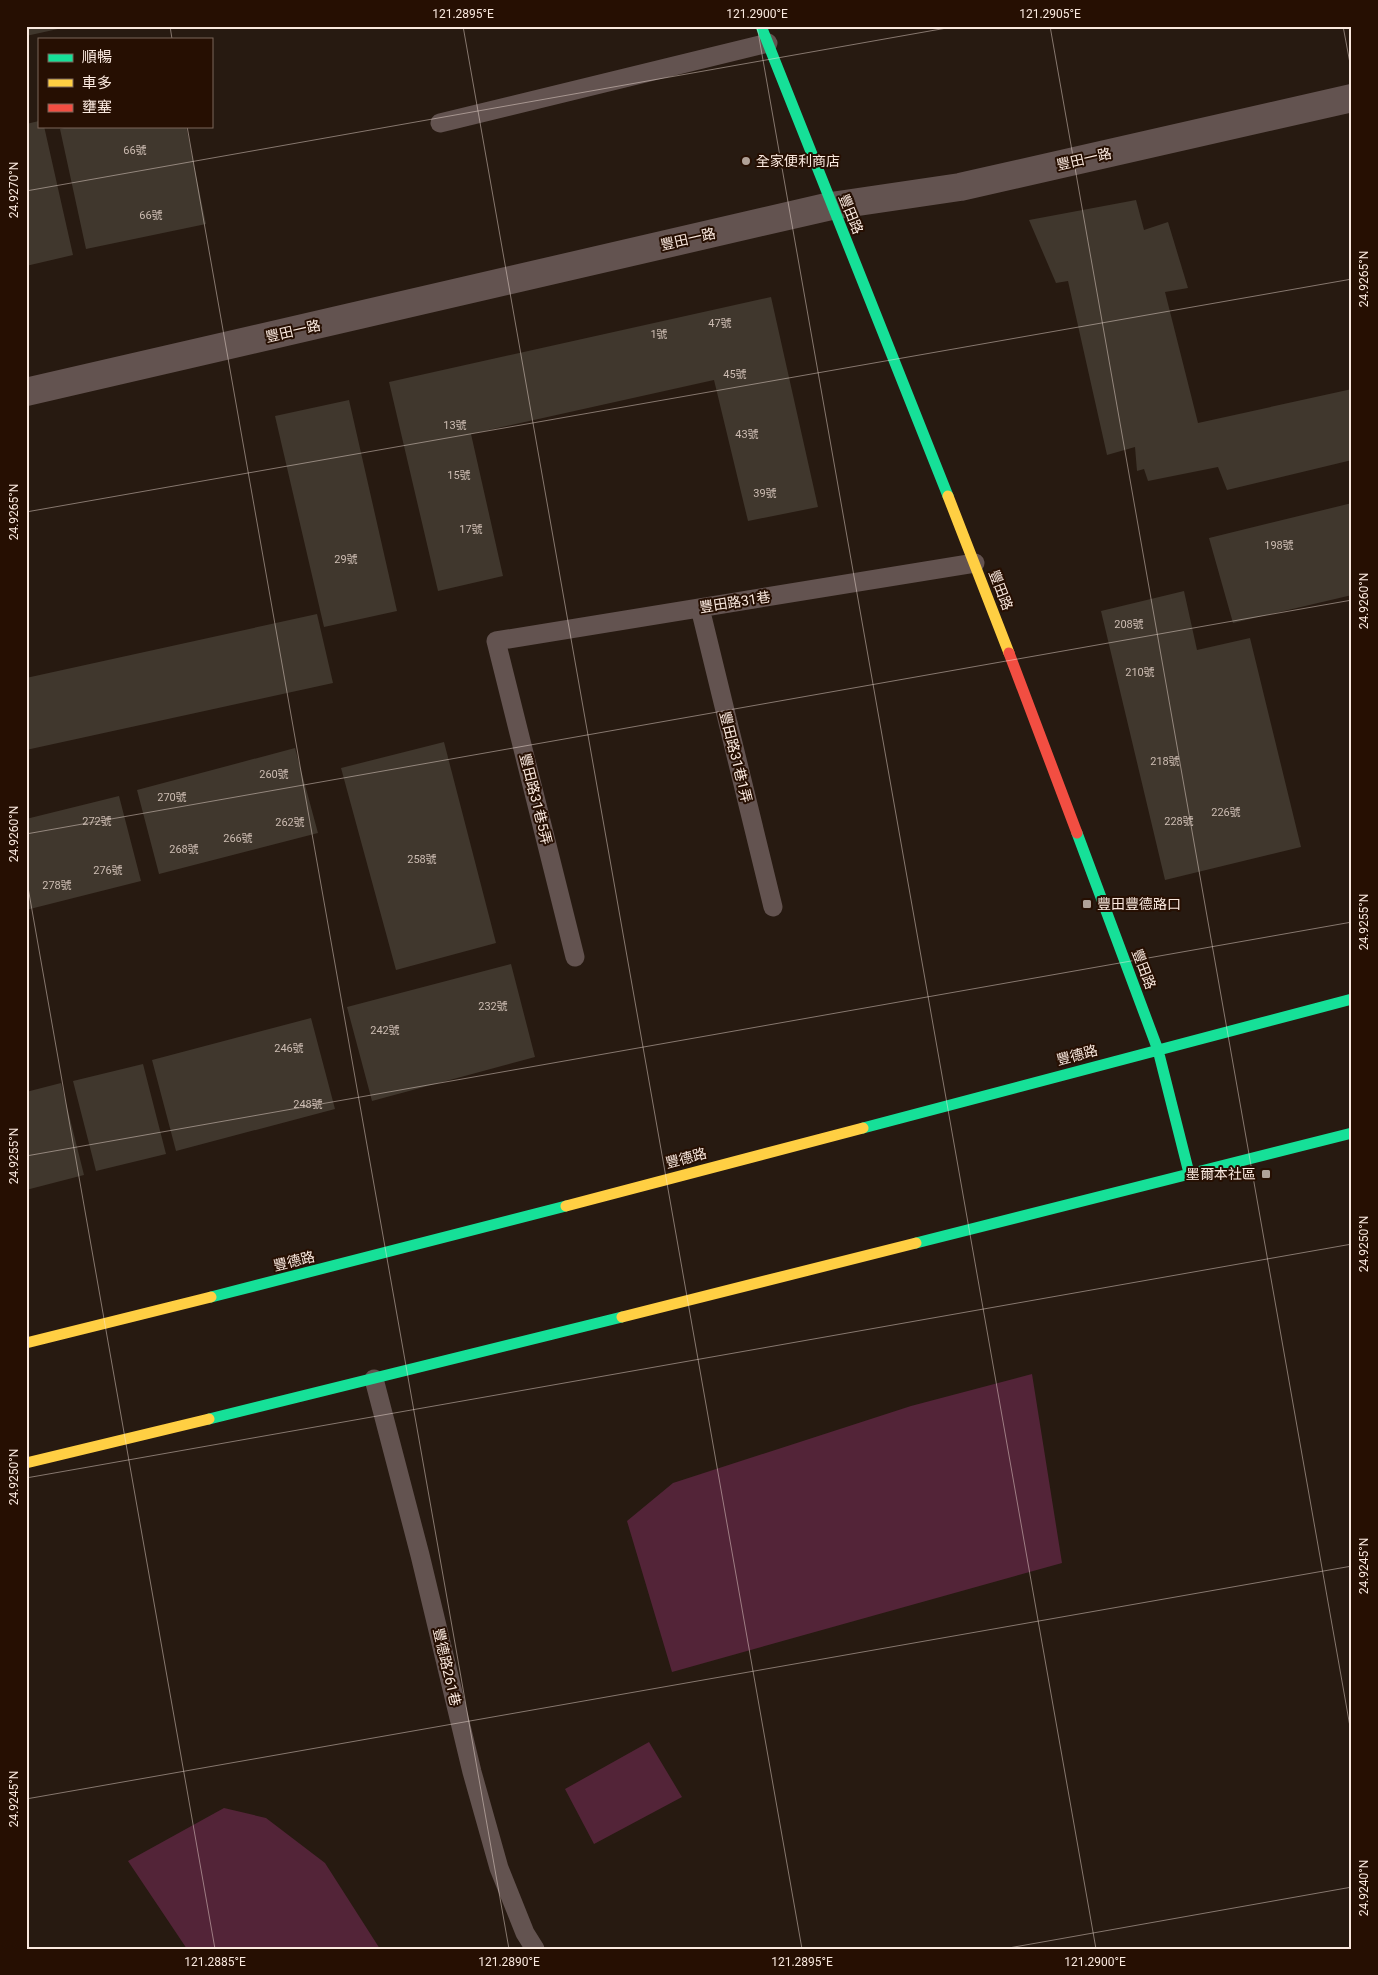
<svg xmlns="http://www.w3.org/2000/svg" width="1378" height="1975" viewBox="0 0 1378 1975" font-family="Roboto,'Noto Sans TC',sans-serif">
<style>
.water{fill:#532438}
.building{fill:#40372d}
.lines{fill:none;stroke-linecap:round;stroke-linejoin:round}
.lane{stroke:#635350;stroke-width:19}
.street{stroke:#635350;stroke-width:28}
.fast{stroke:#16e098;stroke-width:11}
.slow{stroke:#ffcf43;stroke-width:11}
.jam{stroke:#f24e42;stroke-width:11}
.ticks{fill:none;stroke:#fae9df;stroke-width:1;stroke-opacity:0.45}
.poi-dot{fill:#b0a197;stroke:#260f02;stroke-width:2}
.labels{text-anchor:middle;stroke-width:4;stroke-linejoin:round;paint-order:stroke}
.number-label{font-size:11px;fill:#ccbcb2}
.street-label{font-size:14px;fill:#fae9df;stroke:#260f02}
.poi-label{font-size:14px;fill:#fae9df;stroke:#260f02;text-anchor:start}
.neatline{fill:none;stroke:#fae9df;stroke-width:2}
.ticks-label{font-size:12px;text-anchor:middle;fill:#fae9df}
</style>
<rect width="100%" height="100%" fill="#271a11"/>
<!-- water -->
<path class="water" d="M 1032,1374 L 1062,1563 L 672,1672 L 627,1521 L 673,1483 L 911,1406 Z
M 649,1742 L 682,1797 L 594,1844 L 565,1789 Z
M 224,1808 L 266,1818 L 325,1863 L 380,1949 L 187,1949 L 128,1861 Z"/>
<!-- building -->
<path class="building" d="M 26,26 L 67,26 L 67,27 L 26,36 Z
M 39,121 L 39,126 L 44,126 L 73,255 L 26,266 L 26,124 Z
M 72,126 L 186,126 L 206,224 L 86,249 L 60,129 Z
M 1136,200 L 1144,230 L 1168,222 L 1188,288 L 1165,292 L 1198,423 L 1352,389 L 1352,460 L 1227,490 L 1218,467 L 1148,481 L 1144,469 L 1137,471 L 1135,447 L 1107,455 L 1068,281 L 1056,283 L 1029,220 Z
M 771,297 L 818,507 L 748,521 L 714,380 L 471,434 L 503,576 L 438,591 L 389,382 Z
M 349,400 L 397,611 L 324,627 L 275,416 Z
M 1352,503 L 1352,595 L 1233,623 L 1209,538 Z
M 1184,591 L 1197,650 L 1250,638 L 1301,847 L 1165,880 L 1101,611 Z
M 317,614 L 333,683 L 26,750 L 26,678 Z
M 444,742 L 496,943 L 396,970 L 341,768 Z
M 295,748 L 318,833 L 159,874 L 137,790 Z
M 119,796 L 141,881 L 26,910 L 26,819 Z
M 511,964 L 535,1057 L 372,1101 L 347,1007 Z
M 311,1018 L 335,1109 L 176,1151 L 152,1060 Z
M 143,1064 L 166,1154 L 96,1171 L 73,1081 Z
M 61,1083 L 84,1175 L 26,1190 L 26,1092 Z"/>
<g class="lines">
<!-- lane -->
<path class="lane" d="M 440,123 L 768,43
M 700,608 L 773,907
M 575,957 L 496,641 L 975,563
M 374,1379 L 420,1555 L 472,1772 L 499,1868 L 525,1933 L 535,1949"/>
<!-- street -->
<path class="street" d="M 26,392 L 831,206 L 960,187 L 1352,98"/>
<!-- fast -->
<path class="fast" d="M 761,26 L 948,496
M 1077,833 L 1158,1050 L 1189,1173
M 863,1128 L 1352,999
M 916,1243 L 1352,1133
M 211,1297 L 566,1206
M 209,1419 L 622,1317"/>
<!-- slow -->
<path class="slow" d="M 948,496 L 1009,653
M 566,1206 L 863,1128
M 622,1317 L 916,1243
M 26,1343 L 211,1297
M 26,1463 L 209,1419"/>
<!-- jam -->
<path class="jam" d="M 1009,653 L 1077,833"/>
</g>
<!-- ticks -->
<path class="ticks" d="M 170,26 L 172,39M 463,26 L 802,1949M 757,26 L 1096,1949M 1050,26 L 1352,1738M 1343,26 L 1352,74M 187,126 L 509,1949M 26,191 L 958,26M 26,512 L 1352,279M 26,834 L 1352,600M 26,876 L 215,1949M 26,1156 L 1352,922M 26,1478 L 1352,1244M 26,1799 L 1352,1566M 1003,1949 L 1352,1887"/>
<!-- markers -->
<g class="poi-dot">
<circle cx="746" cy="161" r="5"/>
<rect x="1082" y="899" width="10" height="10" rx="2.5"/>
<rect x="1261" y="1169" width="10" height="10" rx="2.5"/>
</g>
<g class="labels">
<!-- number labels -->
<g class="number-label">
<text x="135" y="154">66號</text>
<text x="151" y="219">66號</text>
<text x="720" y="327">47號</text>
<text x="659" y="338">1號</text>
<text x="735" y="378">45號</text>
<text x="455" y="429">13號</text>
<text x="747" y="438">43號</text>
<text x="459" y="479">15號</text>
<text x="765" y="497">39號</text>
<text x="471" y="533">17號</text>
<text x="1279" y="549">198號</text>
<text x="346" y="563">29號</text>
<text x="1129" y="628">208號</text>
<text x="1140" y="676">210號</text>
<text x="1165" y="765">218號</text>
<text x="274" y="778">260號</text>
<text x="172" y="801">270號</text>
<text x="1226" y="816">226號</text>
<text x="97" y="825">272號</text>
<text x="1179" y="825">228號</text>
<text x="290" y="826">262號</text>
<text x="238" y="842">266號</text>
<text x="184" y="853">268號</text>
<text x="422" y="863">258號</text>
<text x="108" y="874">276號</text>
<text x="57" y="889">278號</text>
<text x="493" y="1010">232號</text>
<text x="385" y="1034">242號</text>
<text x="289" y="1052">246號</text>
<text x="308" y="1108">248號</text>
</g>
<!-- street labels -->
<g class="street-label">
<text transform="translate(1084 159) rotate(-13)" y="5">豐田一路</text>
<text transform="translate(851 214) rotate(68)" y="5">豐田路</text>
<text transform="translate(688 239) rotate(-13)" y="5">豐田一路</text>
<text transform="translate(293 331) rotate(-13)" y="5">豐田一路</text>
<text transform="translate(1001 590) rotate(69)" y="5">豐田路</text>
<text transform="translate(735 602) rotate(-9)" y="5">豐田路31巷</text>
<text transform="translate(736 757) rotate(76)" y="5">豐田路31巷1弄</text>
<text transform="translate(536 799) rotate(76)" y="5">豐田路31巷5弄</text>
<text transform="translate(1144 969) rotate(69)" y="5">豐田路</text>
<text transform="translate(1077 1055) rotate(-15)" y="5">豐德路</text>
<text transform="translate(686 1158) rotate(-15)" y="5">豐德路</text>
<text transform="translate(294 1261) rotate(-14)" y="5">豐德路</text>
<text transform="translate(447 1667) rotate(77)" y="5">豐德路261巷</text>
</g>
<!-- poi labels -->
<g class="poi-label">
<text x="756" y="166">全家便利商店</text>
<text x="1097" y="909">豐田豐德路口</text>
<text x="1256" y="1179" text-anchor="end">墨爾本社區</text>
</g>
</g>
<!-- border -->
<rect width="1378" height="1975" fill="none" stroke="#260f02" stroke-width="55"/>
<!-- legend -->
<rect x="38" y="38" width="175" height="90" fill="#260f02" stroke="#7b665a"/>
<rect x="48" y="54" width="25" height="8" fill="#16e098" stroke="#7b665a"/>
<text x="82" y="62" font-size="15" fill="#fae9df">順暢</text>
<rect x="48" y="79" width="25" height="8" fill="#ffcf43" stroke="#7b665a"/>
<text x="82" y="88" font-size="15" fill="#fae9df">車多</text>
<rect x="48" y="104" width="25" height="8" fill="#f24e42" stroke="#7b665a"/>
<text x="82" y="112" font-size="15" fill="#fae9df">壅塞</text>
<rect x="28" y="28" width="1322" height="1920" class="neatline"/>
<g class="ticks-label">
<text x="463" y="18">121.2895°E</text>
<text x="757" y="18">121.2900°E</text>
<text x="1050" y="18">121.2905°E</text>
<text transform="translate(14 190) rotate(-90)" y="4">24.9270°N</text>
<text transform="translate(1364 279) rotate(-90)" y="4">24.9265°N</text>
<text transform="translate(14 512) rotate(-90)" y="4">24.9265°N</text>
<text transform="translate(1364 601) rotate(-90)" y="4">24.9260°N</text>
<text transform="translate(14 834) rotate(-90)" y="4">24.9260°N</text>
<text transform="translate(1364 922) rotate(-90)" y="4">24.9255°N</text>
<text transform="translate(14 1156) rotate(-90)" y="4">24.9255°N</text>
<text transform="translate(1364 1244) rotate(-90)" y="4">24.9250°N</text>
<text transform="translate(14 1477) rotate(-90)" y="4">24.9250°N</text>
<text transform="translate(1364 1566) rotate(-90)" y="4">24.9245°N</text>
<text transform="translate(14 1799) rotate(-90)" y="4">24.9245°N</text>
<text transform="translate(1364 1888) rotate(-90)" y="4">24.9240°N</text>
<text x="215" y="1966">121.2885°E</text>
<text x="509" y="1966">121.2890°E</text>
<text x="802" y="1966">121.2895°E</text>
<text x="1095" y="1966">121.2900°E</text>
</g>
</svg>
